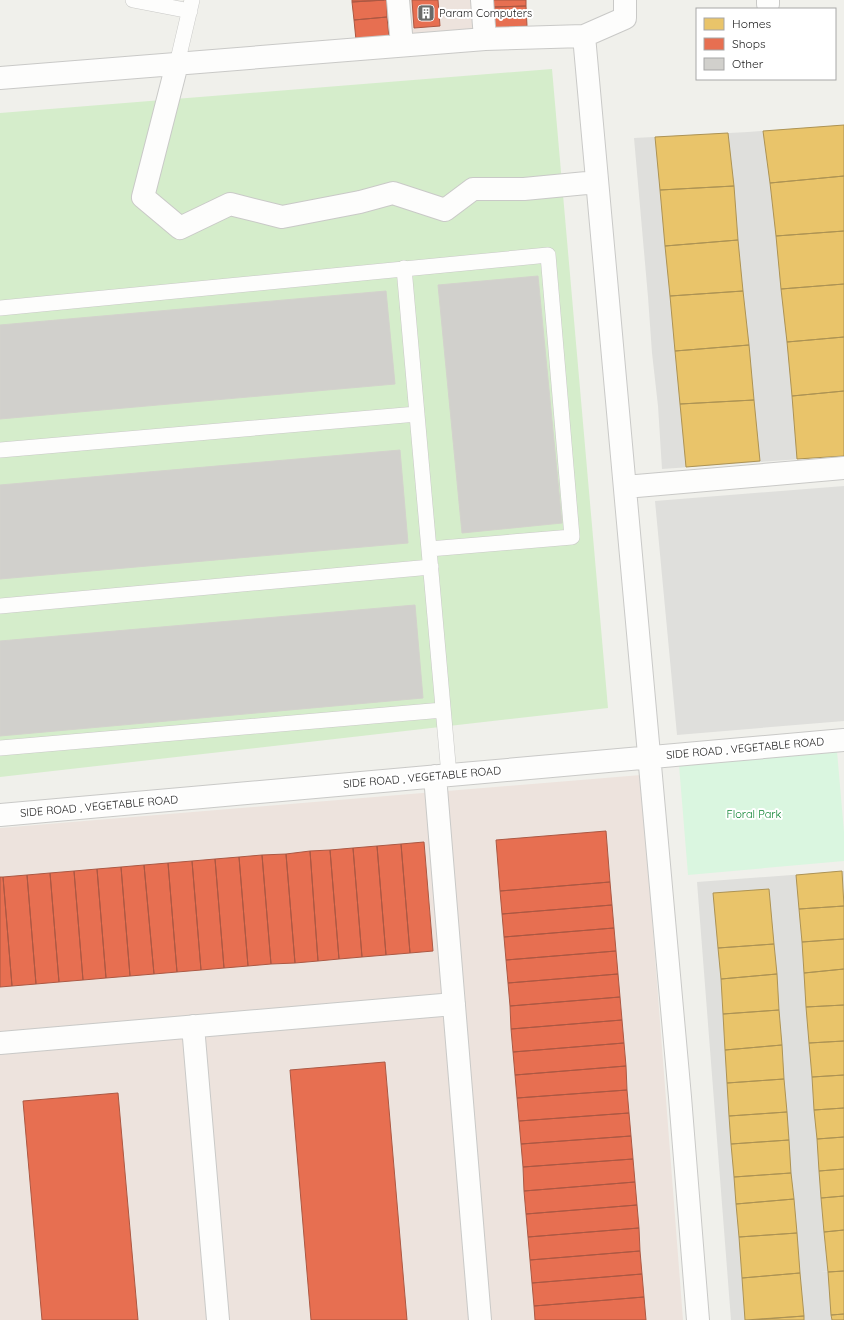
<svg xmlns="http://www.w3.org/2000/svg" width="844" height="1320" viewBox="0 0 844 1320" font-family="Quicksand,sans-serif">
<style>
.residential{fill:#dfdfdc}
.commercial{fill:#ede3dd}
.grass{fill:#d5edcb}
.park{fill:#daf6e0}
.homes{fill:#e9c46a;stroke:#ad9354}
.shops{fill:#e76f51;stroke:#ac5843}
.building{fill:#d1d0cc;stroke:#d3d2cc}
.lines{fill:none;stroke-linecap:round;stroke-linejoin:round}
.service-casing{stroke:#c9c9c7;stroke-width:16}
.minor-casing{stroke:#c9c9c7;stroke-width:24}
.service{stroke:#fdfdfc;stroke-width:15}
.minor{stroke:#fdfdfc;stroke-width:22}
.labels{text-anchor:middle;stroke-width:4;stroke-linejoin:round;paint-order:stroke}
.poi-label{font-size:11px;fill:#222;stroke:#fff;text-anchor:start}
.street-label{font-size:11px;fill:#222;stroke:#fff}
.park-label{font-size:11px;fill:#0c8331;stroke:#fff}
</style>
<rect width="100%" height="100%" fill="#f0f0eb"/>
<!-- residential -->
<path class="residential" d="M 844,125 L 844,456 L 662,469 L 658,406 L 652,353 L 648,297 L 634,138 L 748,132 Z
M 844,486 L 844,721 L 677,735 L 655,501 Z
M 844,871 L 844,1270 L 821,1272 L 844,1271 L 844,1320 L 731,1320 L 697,882 Z"/>
<!-- commercial -->
<path class="commercial" d="M 352,0 L 526,0 L 527,37 L 357,50 Z
M 641,775 L 683,1320 L 0,1320 L 0,828 Z"/>
<!-- grass -->
<path class="grass" d="M 552,69 L 608,708 L 0,777 L 0,113 Z"/>
<!-- park -->
<path class="park" d="M 837,751 L 844,832 L 844,861 L 688,875 L 679,765 Z"/>
<!-- homes -->
<path class="homes" d="M 844,125 L 844,176 L 770,183 L 763,131 Z
M 728,133 L 734,186 L 660,190 L 655,137 Z
M 844,176 L 844,231 L 776,236 L 770,183 Z
M 734,186 L 738,240 L 665,246 L 660,190 Z
M 844,231 L 844,284 L 781,289 L 776,236 Z
M 738,240 L 743,291 L 670,296 L 665,246 Z
M 844,284 L 844,337 L 787,342 L 781,289 Z
M 743,291 L 749,345 L 675,351 L 670,296 Z
M 844,337 L 844,391 L 792,396 L 787,342 Z
M 749,345 L 754,400 L 680,404 L 675,351 Z
M 844,391 L 844,456 L 797,459 L 792,396 Z
M 754,400 L 760,461 L 686,467 L 680,404 Z
M 842,871 L 844,906 L 799,909 L 796,875 Z
M 769,889 L 774,944 L 718,948 L 713,893 Z
M 844,906 L 844,939 L 802,942 L 799,909 Z
M 844,939 L 844,969 L 804,973 L 802,942 Z
M 774,944 L 777,974 L 721,979 L 718,948 Z
M 844,969 L 844,1005 L 806,1007 L 804,973 Z
M 777,974 L 779,1010 L 723,1014 L 721,979 Z
M 844,1005 L 844,1041 L 809,1043 L 806,1007 Z
M 779,1010 L 782,1045 L 725,1050 L 723,1014 Z
M 844,1041 L 844,1075 L 812,1077 L 809,1043 Z
M 782,1045 L 784,1079 L 727,1083 L 725,1050 Z
M 844,1075 L 844,1108 L 814,1110 L 812,1077 Z
M 784,1079 L 787,1112 L 729,1116 L 727,1083 Z
M 844,1108 L 844,1137 L 817,1139 L 814,1110 Z
M 787,1112 L 789,1140 L 731,1144 L 729,1116 Z
M 844,1137 L 844,1169 L 819,1171 L 817,1139 Z
M 789,1140 L 791,1173 L 734,1177 L 731,1144 Z
M 844,1169 L 844,1196 L 821,1198 L 819,1171 Z
M 791,1173 L 794,1199 L 736,1204 L 734,1177 Z
M 844,1196 L 844,1230 L 824,1232 L 821,1198 Z
M 794,1199 L 797,1233 L 739,1237 L 736,1204 Z
M 844,1230 L 844,1271 L 828,1272 L 824,1232 Z
M 797,1233 L 800,1273 L 742,1278 L 739,1237 Z
M 844,1271 L 844,1314 L 831,1315 L 828,1272 Z
M 800,1273 L 804,1316 L 745,1320 L 742,1278 Z
M 844,1314 L 844,1320 L 832,1320 L 831,1315 Z
M 804,1316 L 804,1320 L 753,1320 Z"/>
<!-- shops -->
<path class="shops" d="M 352,0 L 384,0 L 352,2 Z
M 387,0 L 387,17 L 354,20 L 352,2 Z
M 412,0 L 438,0 L 440,26 L 414,28 Z
M 493,0 L 526,0 L 526,6 L 494,7 Z
M 526,6 L 527,26 L 495,28 L 494,7 Z
M 387,17 L 390,47 L 357,50 L 354,20 Z
M 606,831 L 610,882 L 500,891 L 496,840 Z
M 424,842 L 433,951 L 410,953 L 401,844 Z
M 401,844 L 410,953 L 386,955 L 377,846 Z
M 377,846 L 386,955 L 362,957 L 353,848 Z
M 353,848 L 362,957 L 339,959 L 330,850 Z
M 330,850 L 339,959 L 318,961 L 310,851 Z
M 310,851 L 318,961 L 295,963 L 286,854 Z
M 286,854 L 295,963 L 271,964 L 262,855 Z
M 262,855 L 271,964 L 248,966 L 239,857 Z
M 239,857 L 248,966 L 224,968 L 215,859 Z
M 215,859 L 224,968 L 201,970 L 192,861 Z
M 192,861 L 201,970 L 177,972 L 168,863 Z
M 168,863 L 177,972 L 154,974 L 144,865 Z
M 144,865 L 154,974 L 130,976 L 121,867 Z
M 121,867 L 130,976 L 106,978 L 97,869 Z
M 97,869 L 106,978 L 83,980 L 74,871 Z
M 74,871 L 83,980 L 59,982 L 50,873 Z
M 50,873 L 59,982 L 36,984 L 27,875 Z
M 27,875 L 36,984 L 12,986 L 3,877 Z
M 0,877 L 3,877 L 12,986 L 0,987 Z
M 610,882 L 612,905 L 502,914 L 500,891 Z
M 612,905 L 614,928 L 504,937 L 502,914 Z
M 614,928 L 616,951 L 506,960 L 504,937 Z
M 616,951 L 618,974 L 508,983 L 506,960 Z
M 618,974 L 620,997 L 510,1006 L 508,983 Z
M 620,997 L 622,1020 L 511,1029 L 510,1006 Z
M 622,1020 L 624,1043 L 513,1052 L 511,1029 Z
M 624,1043 L 626,1066 L 515,1075 L 513,1052 Z
M 385,1062 L 407,1320 L 311,1320 L 290,1070 Z
M 626,1066 L 627,1090 L 517,1098 L 515,1075 Z
M 627,1090 L 629,1113 L 519,1121 L 517,1098 Z
M 118,1093 L 138,1320 L 42,1320 L 23,1101 Z
M 629,1113 L 631,1136 L 521,1144 L 519,1121 Z
M 631,1136 L 633,1159 L 523,1167 L 521,1144 Z
M 633,1159 L 635,1182 L 524,1191 L 523,1167 Z
M 635,1182 L 637,1205 L 526,1214 L 524,1191 Z
M 637,1205 L 639,1228 L 528,1237 L 526,1214 Z
M 639,1228 L 640,1251 L 530,1260 L 528,1237 Z
M 640,1251 L 642,1274 L 532,1283 L 530,1260 Z
M 642,1274 L 644,1297 L 534,1306 L 532,1283 Z
M 644,1297 L 646,1320 L 535,1320 L 534,1306 Z"/>
<!-- building -->
<path class="building" d="M 538,276 L 562,523 L 462,533 L 438,285 Z
M 386,291 L 395,384 L 0,419 L 0,325 Z
M 400,450 L 408,543 L 0,579 L 0,485 Z
M 415,605 L 423,698 L 0,736 L 0,641 Z"/>
<g class="lines">
<!-- service casing -->
<g class="service-casing">
<path id="service" d="M 133,0 L 190,11
M 177,64 L 192,0
M 404,268 L 449,775
M 0,308 L 548,255 L 572,537 L 429,549
M 0,450 L 417,414
M 0,606 L 431,567
M 0,748 L 443,710"/>
</g>
<!-- minor casing -->
<g class="minor-casing">
<path id="minor" d="M 398,0 L 402,45
M 482,0 L 485,39
M 768,0 L 768,4
M 584,36 L 680,1097 L 698,1320
M 177,64 L 143,197 L 180,228 L 230,204 L 282,217 L 360,202 L 393,193 L 445,210 L 473,189 L 524,189 L 597,182
M 0,78 L 485,39 L 584,36 L 625,18 L 625,0
M 625,487 L 844,468
M 435,776 L 480,1320
M 0,815 L 844,740
M 193,1026 L 218,1320
M 0,1043 L 454,1004"/>
</g>
<!-- service -->
<use href="#service" class="service"/>
<!-- minor -->
<use href="#minor" class="minor"/>
</g>
<!-- icons -->
<defs>
<g id="building-square" transform="scale(0.9)"><rect x="-9" y="-9" width="18" height="18" rx="4" fill="#6a6a68" stroke="#fff"/><path d="M-4-6H4V6H1V3H-1V6H-4ZM-2.5-4.3h1.7v1.8h-1.7ZM.8-4.3h1.7v1.8H.8ZM-2.5-1h1.7V.8h-1.7ZM.8-1h1.7V.8H.8Z" fill="#fff"/></g>
</defs>
<g fill-rule="evenodd">
<use href="#building-square" x="426" y="13"/>
</g>
<g class="labels">
<!-- poi labels -->
<g class="poi-label">
<text x="439" y="17">Param Computers</text>
</g>
<!-- street labels -->
<g class="street-label">
<text transform="translate(745 748) rotate(-5)" y="4">SIDE ROAD , VEGETABLE ROAD</text>
<text transform="translate(422 777) rotate(-5)" y="4">SIDE ROAD , VEGETABLE ROAD</text>
<text transform="translate(99 806) rotate(-5)" y="4">SIDE ROAD , VEGETABLE ROAD</text>
</g>
<!-- park labels -->
<g class="park-label">
<text x="754" y="818">Floral Park</text>
</g>
</g>
<!-- legend -->
<rect x="696" y="8" width="140" height="72" fill="#ffffff" stroke="#a7a7a7"/>
<rect x="704" y="18" width="20" height="12" fill="#e9c46a" stroke="#a7a7a7"/>
<text x="732" y="28" font-size="12" fill="#222222">Homes</text>
<rect x="704" y="38" width="20" height="12" fill="#e76f51" stroke="#a7a7a7"/>
<text x="732" y="48" font-size="12" fill="#222222">Shops</text>
<rect x="704" y="58" width="20" height="12" fill="#d1d0cc" stroke="#a7a7a7"/>
<text x="732" y="68" font-size="12" fill="#222222">Other</text>
</svg>
